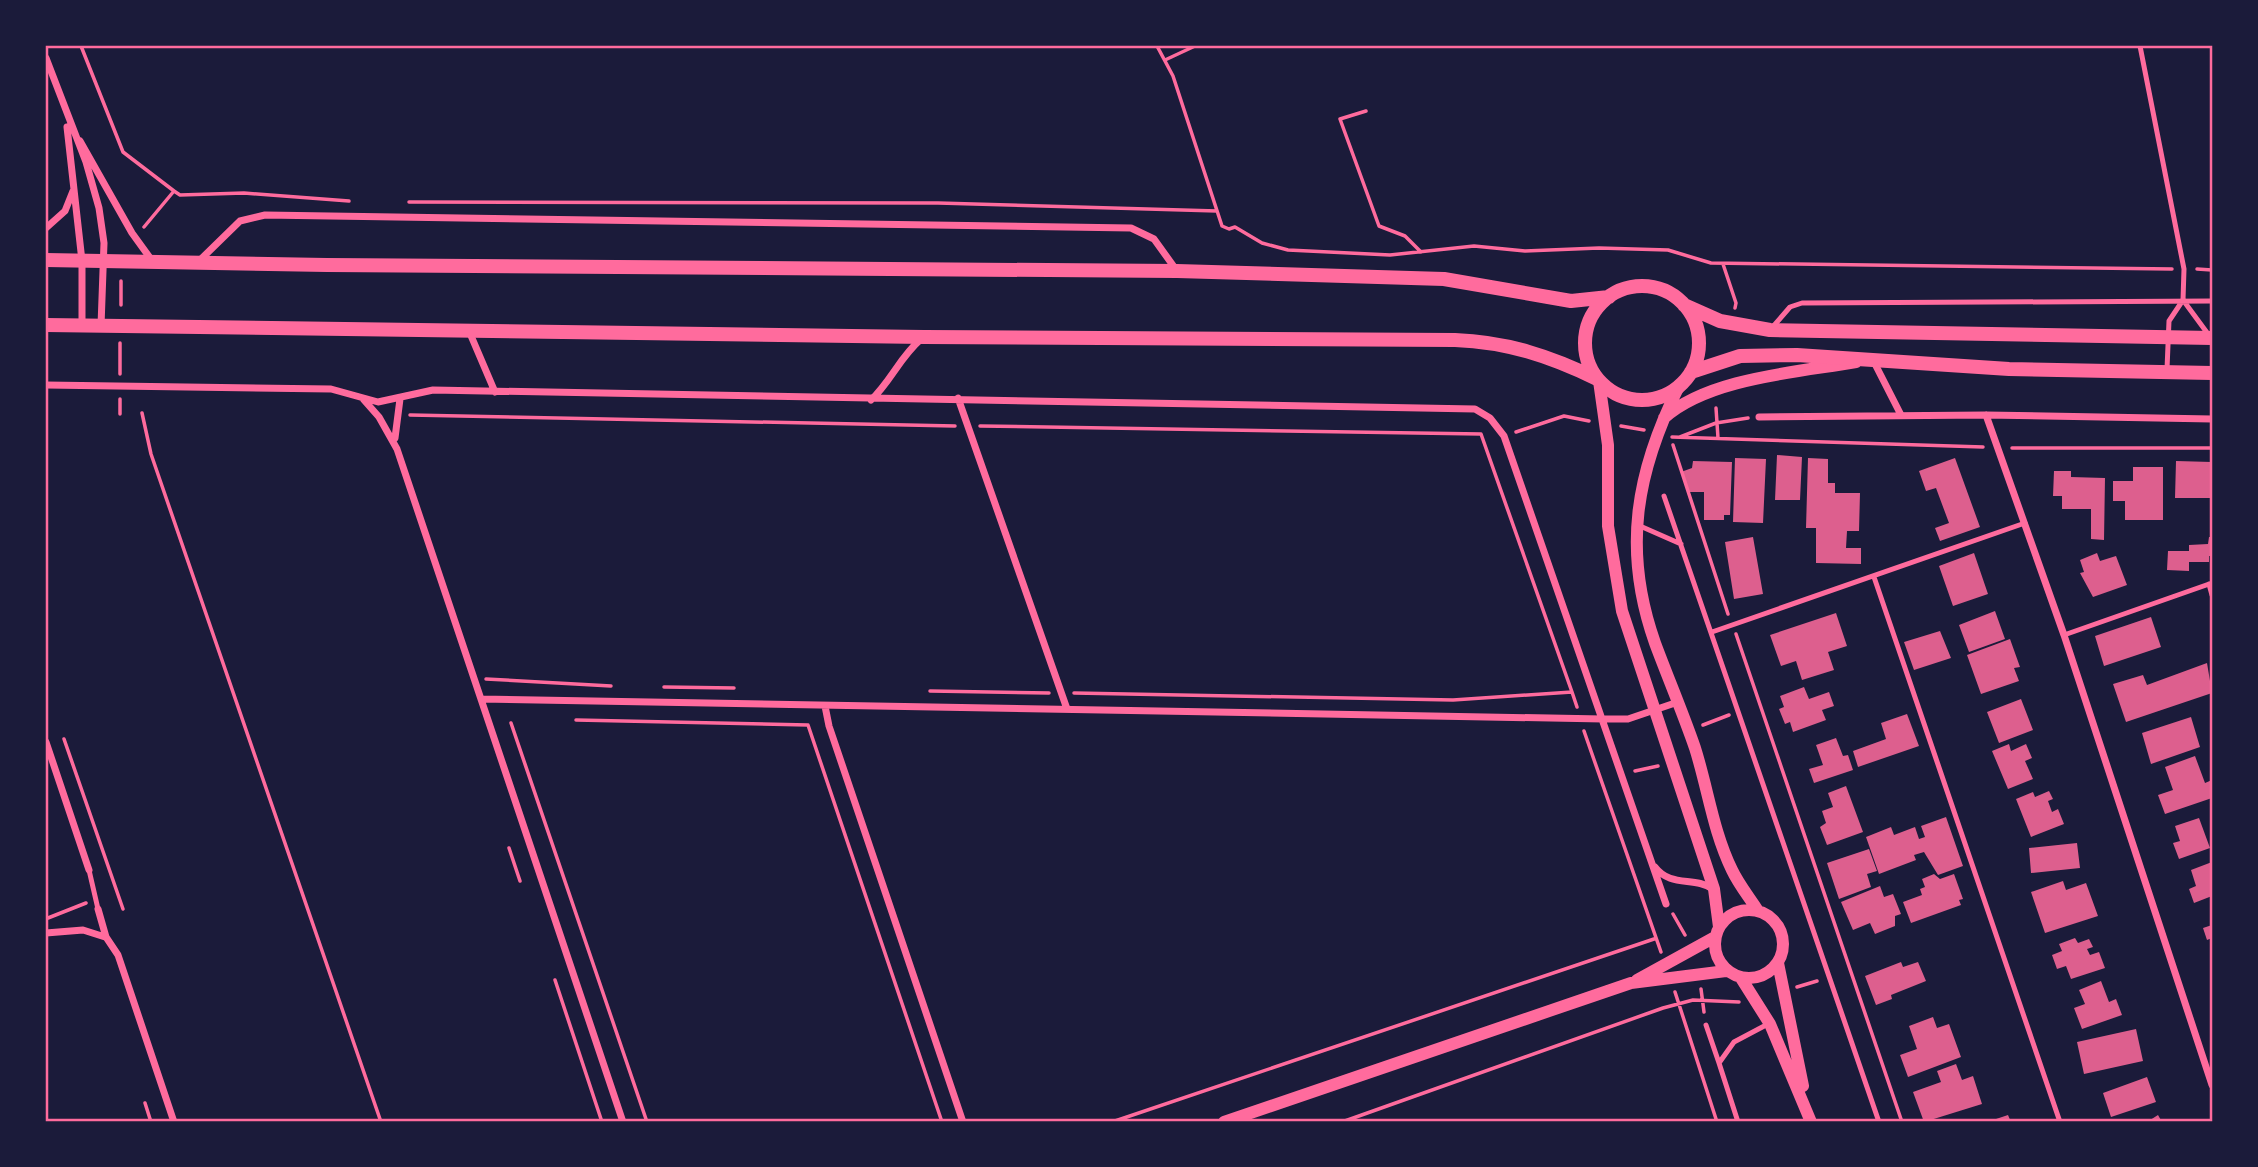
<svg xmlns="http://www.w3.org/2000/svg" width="2258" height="1167" viewBox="0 0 2258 1167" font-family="'Varela Round',sans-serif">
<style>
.building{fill:#dd5f8e}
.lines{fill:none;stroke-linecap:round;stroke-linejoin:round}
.path{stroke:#ff6b9d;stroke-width:3.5}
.service{stroke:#ff6b9d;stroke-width:5}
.minor{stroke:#ff6b9d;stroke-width:7}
.tertiary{stroke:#ff6b9d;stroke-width:12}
.secondary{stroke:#ff6b9d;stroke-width:14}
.neatline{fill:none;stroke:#ff6b9d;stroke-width:2.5}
</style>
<rect width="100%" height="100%" fill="#1b1b3a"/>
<!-- building -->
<path class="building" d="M 1777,455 L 1802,457 L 1800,500 L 1775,500 Z
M 1735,458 L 1766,459 L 1763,523 L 1733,522 Z
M 1808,458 L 1828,459 L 1828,483 L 1835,483 L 1835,493 L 1860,493 L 1859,531 L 1847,531 L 1846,548 L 1861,548 L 1861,564 L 1816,563 L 1816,528 L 1806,528 Z
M 1955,458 L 1980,527 L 1940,541 L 1935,528 L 1949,523 L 1936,488 L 1926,491 L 1919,471 Z
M 1693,461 L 1732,462 L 1730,515 L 1724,515 L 1724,520 L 1704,520 L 1704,492 L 1688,492 L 1681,472 L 1692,468 Z
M 2176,461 L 2212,462 L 2212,498 L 2175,498 Z
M 2133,467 L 2163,467 L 2163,520 L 2125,520 L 2125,501 L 2113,501 L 2113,481 L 2133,481 Z
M 2054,471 L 2071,471 L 2071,477 L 2105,478 L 2104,540 L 2091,539 L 2091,509 L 2062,509 L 2062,496 L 2053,496 Z
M 1753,537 L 1763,594 L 1734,599 L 1725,542 Z
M 2209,537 L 2212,537 L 2212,556 L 2209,556 L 2209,562 L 2189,562 L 2189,571 L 2167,570 L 2168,551 L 2189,551 L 2189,545 L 2208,544 Z
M 1974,553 L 1988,594 L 1953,606 L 1939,566 Z
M 2097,553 L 2100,561 L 2116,556 L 2127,585 L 2093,597 L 2080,573 L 2084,572 L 2080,560 Z
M 1995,611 L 2005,639 L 1969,652 L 1959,625 Z
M 1836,613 L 1847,646 L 1828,652 L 1834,670 L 1802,680 L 1796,661 L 1781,666 L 1770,635 Z
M 2151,617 L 2161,647 L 2104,666 L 2095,636 Z
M 1940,631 L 1951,658 L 1914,670 L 1904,642 Z
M 2010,639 L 2020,667 L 2014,668 L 2019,681 L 1981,694 L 1967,655 Z
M 2207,663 L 2212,693 L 2126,722 L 2113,684 L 2143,675 L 2147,685 Z
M 1804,687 L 1809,699 L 1829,692 L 1834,706 L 1822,710 L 1826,720 L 1793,732 L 1790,722 L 1785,724 L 1779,709 L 1784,707 L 1780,696 Z
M 2021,699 L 2033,730 L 1999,743 L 1987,712 Z
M 1907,714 L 1919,746 L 1858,767 L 1853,751 L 1886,739 L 1881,723 Z
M 2191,717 L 2200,747 L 2151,764 L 2142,733 Z
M 1836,738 L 1843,756 L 1848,755 L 1853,770 L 1814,783 L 1809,769 L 1823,765 L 1816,745 Z
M 2009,744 L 2011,751 L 2026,744 L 2032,758 L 2025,761 L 2033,779 L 2008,789 L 1992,751 Z
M 2195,756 L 2205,783 L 2212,780 L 2212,798 L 2165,814 L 2158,795 L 2173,790 L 2165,767 Z
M 1846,786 L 1863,832 L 1827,845 L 1820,827 L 1826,823 L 1822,811 L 1833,807 L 1828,793 Z
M 2049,791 L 2053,799 L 2048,801 L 2052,812 L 2058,809 L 2064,824 L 2031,837 L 2016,799 L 2033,792 L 2035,797 Z
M 1946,817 L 1963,866 L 1938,875 L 1924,852 L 1914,855 L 1916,860 L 1879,874 L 1866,837 L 1891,827 L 1894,835 L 1915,827 L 1919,839 L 1925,837 L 1921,826 Z
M 2199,818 L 2210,848 L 2179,859 L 2173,843 L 2180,841 L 2175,826 Z
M 2077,843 L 2080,868 L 2031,873 L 2029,848 Z
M 1869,849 L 1877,871 L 1867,874 L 1871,887 L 1839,899 L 1827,863 Z
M 2212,862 L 2212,896 L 2194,903 L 2189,889 L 2196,886 L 2191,870 Z
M 1934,874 L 1940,879 L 1954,874 L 1963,899 L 1959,900 L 1961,905 L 1911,923 L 1903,902 L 1922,895 L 1920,889 L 1925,887 L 1922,879 Z
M 2063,881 L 2066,890 L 2086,883 L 2098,916 L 2045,933 L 2031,892 Z
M 1880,886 L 1884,897 L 1893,894 L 1901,914 L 1895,916 L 1895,926 L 1875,934 L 1870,923 L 1853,930 L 1841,902 Z
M 2212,925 L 2212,938 L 2207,940 L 2203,928 Z
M 2075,938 L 2078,943 L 2089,939 L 2093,947 L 2087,949 L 2090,955 L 2099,952 L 2105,968 L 2071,979 L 2066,966 L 2057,969 L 2052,955 L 2062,951 L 2059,944 Z
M 1901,962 L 1903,967 L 1918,962 L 1926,981 L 1891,995 L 1892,999 L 1876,1005 L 1865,976 Z
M 2101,981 L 2109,1002 L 2116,999 L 2122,1015 L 2082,1029 L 2074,1008 L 2085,1004 L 2079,990 Z
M 1933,1017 L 1937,1028 L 1949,1024 L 1961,1057 L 1908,1077 L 1900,1055 L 1917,1049 L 1909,1026 Z
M 2136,1029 L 2143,1061 L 2084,1074 L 2077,1042 Z
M 1956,1064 L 1962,1080 L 1973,1076 L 1982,1104 L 1924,1122 L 1913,1092 L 1941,1082 L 1937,1071 Z
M 2147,1077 L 2156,1102 L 2111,1117 L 2103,1093 Z
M 2008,1115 L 2011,1122 L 1990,1122 L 1990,1121 Z
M 2158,1115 L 2162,1122 L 2147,1122 Z"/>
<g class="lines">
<!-- path -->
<path class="path" d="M 81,46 L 123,152 L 174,191 L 144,227
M 1157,46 L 1173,76 L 1222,226 L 1229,229 L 1235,227 L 1262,243 L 1288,250 L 1390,255 L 1474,246 L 1525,251 L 1599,248 L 1668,250 L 1711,263 L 2172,269
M 1165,60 L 1195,46
M 1366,111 L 1340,119 L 1379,226 L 1405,236 L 1421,252
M 174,191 L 180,195 L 244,193 L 349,201
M 409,202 L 938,203 L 1217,211
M 1723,264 L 1736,303 L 1735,308
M 2197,269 L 2212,270
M 121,281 L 121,305
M 120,374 L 120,343
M 120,399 L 120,414
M 1716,408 L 1718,438
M 142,413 L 151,454 L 381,1122
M 410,415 L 955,426
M 980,426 L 1481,434 L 1572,692
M 1621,426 L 1644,430
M 1516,432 L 1564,416 L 1589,421
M 1672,437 L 1983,447
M 1680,437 L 1716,423 L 1748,418
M 1673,445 L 1728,614
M 2012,448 L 2212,448
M 1736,634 L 1902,1122
M 486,679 L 611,686
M 664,687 L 734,688
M 930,691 L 1049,693
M 1074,693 L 1453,700 L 1572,692 L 1577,707
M 576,720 L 808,725
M 511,723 L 647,1122
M 808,725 L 942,1122
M 1703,725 L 1729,715
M 1584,731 L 1661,952
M 64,739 L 123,909
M 1635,771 L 1658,766
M 509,848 L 520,881
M 1673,914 L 1685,935
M 48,918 L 86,903
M 555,980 L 602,1122
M 1797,987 L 1817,981
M 1701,989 L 1704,1012
M 1675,992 L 1717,1122
M 145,1103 L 151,1122
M 1112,1122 L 1654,939
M 1342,1122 L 1663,1008 L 1693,1000 L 1739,1002"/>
<!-- service -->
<path class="service" d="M 2140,46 L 2184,269 L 2183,300 L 2208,334
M 1771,329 L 1790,307 L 1802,303 L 2212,301
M 2167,369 L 2169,321 L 2183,300
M 1664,496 L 1879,1122
M 1640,526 L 1681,544
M 1874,577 L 2060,1122
M 2209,584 L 2212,595
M 1712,632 L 2025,523
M 2064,635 L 2212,583
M 89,870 L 98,909
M 1706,1025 L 1719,1063
M 1738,1122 L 1719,1063 L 1734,1042 L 1768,1024"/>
<!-- minor -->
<path class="minor" d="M 46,58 L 86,162 L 99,208 L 104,243 L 101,326
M 67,127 L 82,261 L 82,325
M 80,141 L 132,233 L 153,262
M 46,228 L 65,211 L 73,191
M 197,263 L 240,221 L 265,215 L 1131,228 L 1154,239 L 1177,271
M 469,331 L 495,392
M 1874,362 L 1901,415
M 46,385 L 331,389 L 378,402 L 433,390 L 1475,409 L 1490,418 L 1504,436 L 1666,904
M 958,398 L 1067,709
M 364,400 L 379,417 L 397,449 L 623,1122
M 871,400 C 891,381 900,357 921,339
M 1986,415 L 2064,635 L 2212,1085
M 1759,417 L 1986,415 L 2212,419
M 395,438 L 400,399
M 481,699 L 1603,719 L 1628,719 L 1678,702
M 825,706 L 829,726 L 963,1122
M 46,742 L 89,870
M 1655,867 C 1671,888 1694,876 1713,889
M 98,909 L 106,937 L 118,955 L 174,1122
M 46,933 L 83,930 L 105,937"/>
<!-- tertiary -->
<path class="tertiary" d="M 1599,381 L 1608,445 L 1608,526 L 1622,611 L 1714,889 L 1719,927
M 1679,386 C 1636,472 1622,550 1655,643 C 1668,678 1683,713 1695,748 C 1708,789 1713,831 1732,870 C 1739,885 1750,898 1758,911
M 1664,418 C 1708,378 1799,372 1856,362
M1715 944a34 34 0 1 1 68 0a34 34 0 1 1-68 0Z
M 1778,963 L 1803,1086
M 1741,978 L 1770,1024 L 1811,1122
M 1637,980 L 1715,937
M 1224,1122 L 1631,983 L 1726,971"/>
<!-- secondary -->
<path class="secondary" d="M 46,260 L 327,265 L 1177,271 L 1444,279 L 1571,301 L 1609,297
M1585 343a57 57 0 1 1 114 0a57 57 0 1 1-114 0Z
M 1684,305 L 1720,321 L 1770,330 L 2212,338
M 46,325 L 924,337 L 1455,340 C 1507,342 1550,356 1597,379
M 1691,372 L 1740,356 L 1797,355 L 2009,369 L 2212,373"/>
</g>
<!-- border -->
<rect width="2258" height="1167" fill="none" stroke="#1b1b3a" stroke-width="94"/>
<rect x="47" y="47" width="2164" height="1073" class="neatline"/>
</svg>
